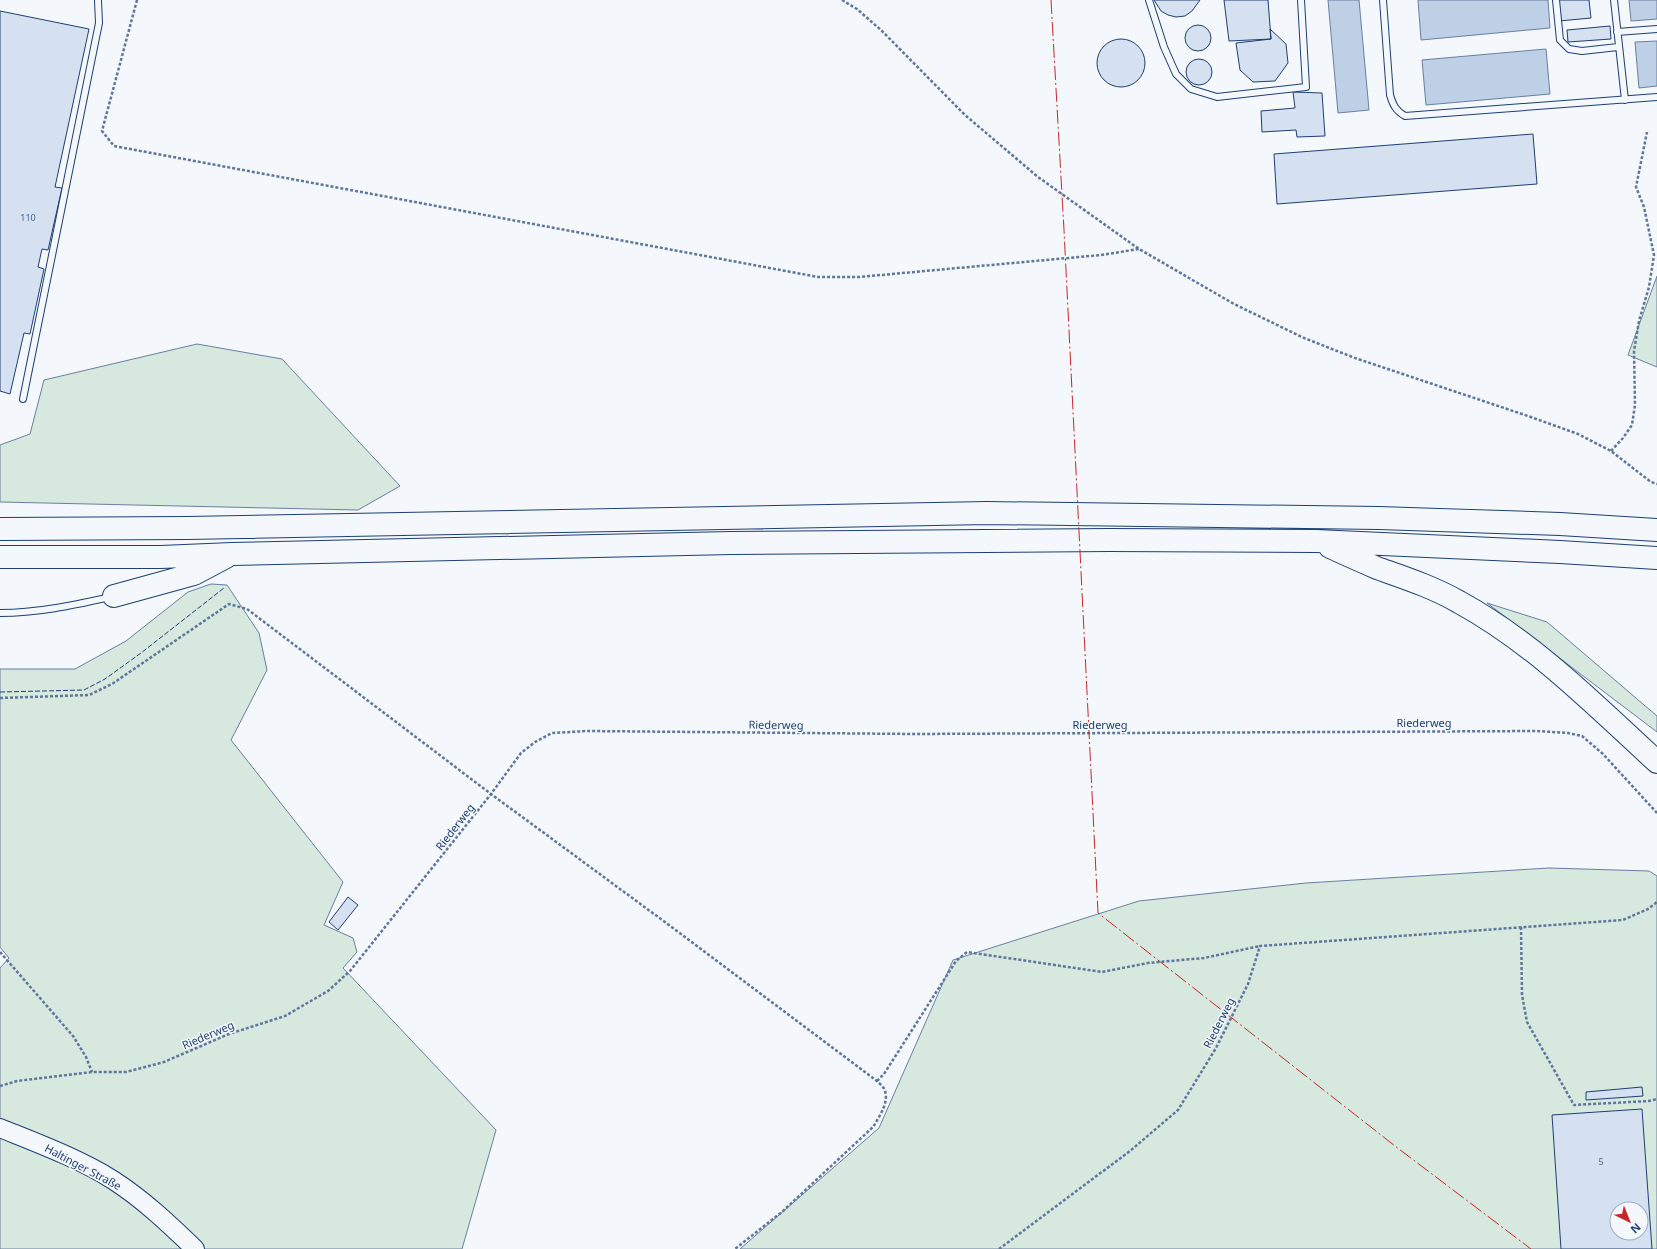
<svg xmlns="http://www.w3.org/2000/svg" width="1657" height="1249" viewBox="0 0 1657 1249" font-family="'Noto Sans',sans-serif">
<style>
.green{fill:#d7e8df;stroke:#687fa3;fill-rule:evenodd}
.water{fill:#bed0e5;stroke:#687fa3}
.building{fill:#d5e0f0;stroke:#1d3f73;fill-rule:evenodd}
.lines{fill:none;stroke-linecap:round;stroke-linejoin:round}
.lane-casing{stroke:#1d3f73;stroke-width:8}
.secondary-casing{stroke:#1d3f73;stroke-width:20}
.highway-casing{stroke:#1d3f73;stroke-width:24}
.path{stroke:#5e769c;stroke-width:2.5;stroke-dasharray:3 2;stroke-linecap:butt}
.lane{stroke:#f4f7fb;stroke-width:6}
.secondary{stroke:#f4f7fb;stroke-width:18}
.highway{stroke:#f4f7fb;stroke-width:22}
.fence{stroke:#1d3f73;stroke-width:1;stroke-dasharray:5 2;stroke-linecap:butt}
.power{stroke:#c62828;stroke-width:1;stroke-dasharray:14 3 2 3;stroke-linecap:butt}
.labels{text-anchor:middle;stroke-width:3;stroke-linejoin:round;paint-order:stroke}
.number-label{font-size:9px;fill:#4b6792}
.street-label{font-size:11px;fill:#1d3f73;stroke:#f4f7fb}
</style>
<rect width="100%" height="100%" fill="#f4f7fb"/>
<!-- green -->
<path class="green" d="M 1657,276 L 1657,367 L 1628,355 Z
M 197,344 L 282,359 L 400,486 L 358,510 L 0,502 L 0,445 L 30,434 L 44,380 Z
M 211,584 L 227,585 L 259,633 L 267,670 L 231,740 L 343,882 L 324,925 L 353,938 L 357,952 L 343,968 L 496,1130 L 462,1249 L 0,1249 L 0,968 L 9,958 L 0,947 L 0,669 L 75,669 L 126,641 L 188,592 Z
M 1487,603 L 1547,622 L 1657,716 L 1657,732 Z
M 1549,868 L 1649,871 L 1657,876 L 1657,1249 L 740,1249 L 879,1128 L 953,960 L 1139,901 L 1306,883 ZM 1617,1209 L 1641,1209 L 1641,1233 L 1617,1233 Z"/>
<!-- water -->
<path class="water" d="M 1328,0 L 1359,0 L 1369,110 L 1338,113 Z
M 1418,0 L 1548,0 L 1550,28 L 1421,40 Z
M 1629,0 L 1657,0 L 1657,19 L 1631,21 Z
M 1657,41 L 1657,86 L 1639,88 L 1635,42 Z
M 1546,49 L 1550,94 L 1426,105 L 1422,60 Z"/>
<!-- building -->
<path class="building" d="M 1154,0 L 1200,0 L 1192,11 L 1185,16 L 1176,17 L 1168,15 L 1161,11 Z
M 1224,0 L 1268,0 L 1271,39 L 1229,41 Z
M 1558,0 L 1589,0 L 1591,18 L 1559,21 Z
M 0,11 L 89,29 L 55,187 L 62,188 L 48,250 L 42,249 L 38,267 L 44,269 L 30,334 L 24,333 L 10,394 L 0,391 Z
M1185 38a13 13 0 1 1 26 0a13 13 0 1 1-26 0Z
M 1610,26 L 1611,39 L 1568,42 L 1567,30 Z
M 1270,29 L 1286,44 L 1288,63 L 1275,81 L 1253,82 L 1240,70 L 1236,43 L 1271,39 Z
M1097 63a24 24 0 1 1 48 0a24 24 0 1 1-48 0Z
M1186 72a13 13 0 1 1 26 0a13 13 0 1 1-26 0Z
M 1293,92 L 1322,93 L 1325,136 L 1297,137 L 1296,130 L 1262,132 L 1261,111 L 1295,108 Z
M 1533,134 L 1537,184 L 1277,204 L 1274,154 Z
M 348,897 L 358,905 L 338,930 L 329,922 Z
M 1642,1087 L 1643,1096 L 1586,1100 L 1586,1092 Z
M 1642,1109 L 1652,1249 L 1561,1249 L 1552,1115 ZM 1617,1209 L 1641,1209 L 1641,1233 L 1617,1233 Z"/>
<g class="lines">
<!-- lane casing -->
<g class="lane-casing">
<path id="lane" d="M 1149,0 L 1164,47 L 1176,74 L 1191,89 L 1217,97 L 1306,87 L 1301,0
M 1383,0 L 1390,95 C 1393,105 1396,111 1405,116 L 1657,97
M 1556,0 L 1560,40 L 1569,49 L 1582,51 L 1618,47
M 1614,0 L 1625,100
M 1617,32 L 1657,29
M 23,399 L 99,23 L 98,0
M 0,613 C 38,613 74,605 111,597"/>
</g>
<!-- secondary casing -->
<g class="secondary-casing">
<path id="secondary" d="M 0,1128 C 37,1143 80,1159 113,1180 C 144,1200 169,1224 195,1249"/>
</g>
<!-- highway casing -->
<g class="highway-casing">
<path id="highway" d="M 0,529 L 187,528 L 987,513 L 1379,518 L 1560,524 L 1657,530
M 1330,547 C 1345,554 1361,561 1377,568 C 1405,578 1433,587 1459,602 C 1534,643 1594,704 1657,762
M 0,557 L 161,557 L 232,554 L 731,543 L 1109,540 L 1316,541 L 1560,552 L 1657,558
M 114,596 L 194,574 L 226,557"/>
</g>
<!-- path -->
<path class="path" d="M 137,0 L 102,131 L 114,146 L 818,277 L 859,277 L 1101,255 L 1139,249
M 842,0 L 857,9 L 882,31 L 965,115 L 1038,177 L 1139,249 L 1234,304 L 1304,338 L 1355,358 L 1528,416 L 1578,434 L 1611,451 L 1651,482 L 1657,484
M 1611,451 L 1623,438 L 1632,425 L 1635,405 L 1634,351 L 1639,321 L 1649,287 L 1654,255 L 1644,207 L 1636,187 L 1647,132
M 0,698 L 89,695 L 112,684 L 229,604 L 247,609 L 491,794 L 669,925 L 877,1081 C 880,1084 884,1087 885,1091 C 889,1103 879,1117 873,1127 L 783,1211 L 735,1249
M 1521,927 L 1522,995 L 1527,1022 L 1574,1105 L 1649,1101 L 1657,1099
M 0,952 L 73,1036 L 86,1057 L 92,1072
M 877,1081 L 884,1074 L 956,961 L 967,952 L 1102,972 L 1148,963 L 1204,958 L 1260,946
M 0,1086 L 17,1081 L 92,1072 L 126,1072 L 164,1062 L 229,1034 L 285,1016 L 328,991 L 350,971 L 491,794 L 521,753 L 535,742 L 552,733 L 587,731 L 914,734 L 1537,731 L 1568,733 L 1582,736 L 1603,754 L 1657,813
M 999,1249 L 1130,1151 L 1178,1110 L 1216,1048 L 1248,984 L 1260,946 L 1623,920 L 1648,909 L 1657,902"/>
<!-- lane -->
<use href="#lane" class="lane"/>
<!-- secondary -->
<use href="#secondary" class="secondary"/>
<!-- highway -->
<use href="#highway" class="highway"/>
<!-- fence -->
<path class="fence" d="M 0,692 L 84,690 L 105,679 L 141,653 L 224,588"/>
<!-- power -->
<path class="power" d="M 1051,0 L 1064,230 L 1098,913 L 1395,1146 L 1531,1249"/>
</g>
<g class="labels">
<!-- number labels -->
<g class="number-label">
<text x="28" y="221">110</text>
<text x="1601" y="1165">5</text>
</g>
<!-- street labels -->
<g class="street-label">
<text x="1424" y="727">Riederweg</text>
<text transform="translate(776 725) rotate(1)" y="4">Riederweg</text>
<text x="1100" y="729">Riederweg</text>
<text transform="translate(455 827) rotate(-52)" y="4">Riederweg</text>
<text transform="translate(1219 1023) rotate(-63)" y="4">Riederweg</text>
<text transform="translate(208 1035) rotate(-23)" y="4">Riederweg</text>
<text transform="translate(83 1167) rotate(28)" y="4">Haltinger Straße</text>
</g>
</g>
<!-- north arrow -->
<g transform="translate(1629 1221) rotate(137)"><circle r="19" fill="#f4f7fb" stroke="#9eadc5"/>
<path d="M0-3L7 15L0 10L-7 15Z" fill="#c62828"/>
<text y="-6" font-size="11" font-weight="bold" text-anchor="middle" fill="#1d3f73">N</text>
</g>
</svg>
